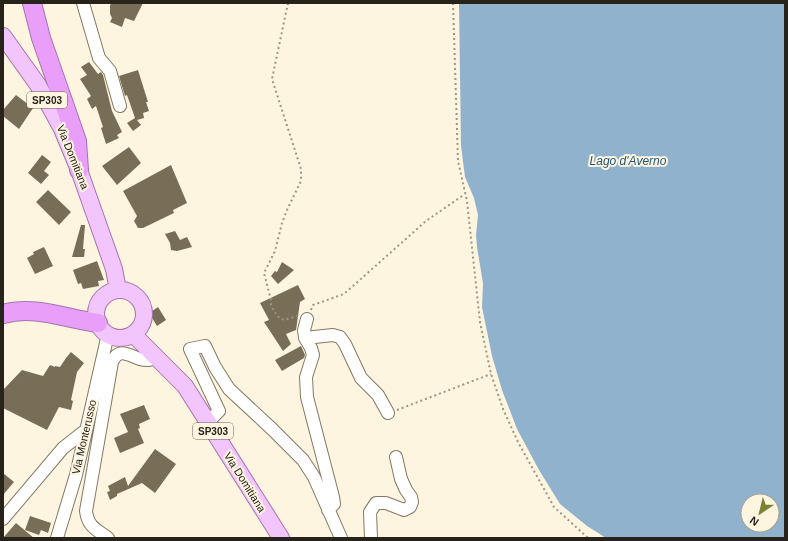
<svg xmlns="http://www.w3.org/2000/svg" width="788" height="541" viewBox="0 0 788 541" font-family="Arial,sans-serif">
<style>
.water{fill:#91b2cc;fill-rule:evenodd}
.building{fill:#786e58}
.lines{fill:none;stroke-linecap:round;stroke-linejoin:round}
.minor-casing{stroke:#837863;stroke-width:14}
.major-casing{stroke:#a574ac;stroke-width:18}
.highway-casing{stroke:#a574ac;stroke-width:20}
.path{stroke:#9c9586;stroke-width:2;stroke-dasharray:2 3;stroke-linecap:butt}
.minor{stroke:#fff;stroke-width:12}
.major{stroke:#f2c5fc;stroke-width:16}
.highway{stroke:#e99ffa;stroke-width:18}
.labels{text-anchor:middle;stroke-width:4;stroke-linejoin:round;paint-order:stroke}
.shield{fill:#fef5e1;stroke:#686256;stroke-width:1}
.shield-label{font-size:10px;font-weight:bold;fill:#28231a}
.street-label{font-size:11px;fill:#28231a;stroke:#fef5e1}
.water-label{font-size:12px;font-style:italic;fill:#22577b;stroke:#fef5e1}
</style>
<rect width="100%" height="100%" fill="#fef5e1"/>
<!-- water -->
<path class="water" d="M 459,3 L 785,3 L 785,538 L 606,538 L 587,526 L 560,504 L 539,470 L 517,429 L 502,390 L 492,356 L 482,307 L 483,283 L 477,247 L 476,235 L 478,215 L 474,198 L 465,177 L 461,146 ZM 748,501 L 772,501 L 772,525 L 748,525 Z"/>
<!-- building -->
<path class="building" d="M 112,3 L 143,3 L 134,21 L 125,18 L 122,27 L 110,22 L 112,18 L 110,14 L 110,5 Z
M 89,62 L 98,74 L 101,72 L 103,75 L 112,111 L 122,132 L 117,135 L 119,138 L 106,144 L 101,128 L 103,127 L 96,106 L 92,109 L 87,99 L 91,96 L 80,79 L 87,75 L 81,67 Z
M 138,70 L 148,102 L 146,102 L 149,111 L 143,113 L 144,118 L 137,120 L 141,125 L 133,131 L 127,123 L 135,118 L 127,95 L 125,96 L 119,76 Z
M 16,95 L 33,108 L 19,129 L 3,116 L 3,110 Z
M 129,147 L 141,163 L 117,185 L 102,166 Z
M 42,155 L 51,162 L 44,171 L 49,175 L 41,184 L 28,173 Z
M 171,165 L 187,203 L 173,210 L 174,213 L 143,228 L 138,228 L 134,221 L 137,216 L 123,191 Z
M 48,190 L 71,212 L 59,225 L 36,202 Z
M 81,225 L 85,225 L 83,249 L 85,249 L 84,257 L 72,257 Z
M 175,231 L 180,240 L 187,237 L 192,247 L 177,251 L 171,250 L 170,243 L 165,234 Z
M 44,247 L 53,266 L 35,274 L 27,258 L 34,254 L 33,252 Z
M 97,261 L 104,280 L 98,281 L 99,286 L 83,289 L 81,283 L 78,284 L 73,270 Z
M 282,262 L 294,270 L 278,284 L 271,276 L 275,271 L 277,272 Z
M 298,285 L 305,299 L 300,302 L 296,330 L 286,334 L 291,344 L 283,351 L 264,322 L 269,320 L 260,303 Z
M 158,307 L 166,320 L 157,326 L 149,313 Z
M 301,346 L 305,355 L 304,358 L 282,371 L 275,360 Z
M 71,352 L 84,363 L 77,372 L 71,400 L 73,401 L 71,410 L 59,407 L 47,430 L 3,408 L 3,390 L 22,370 L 43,376 L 50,365 L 55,367 L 55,366 L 60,367 L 66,358 Z
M 144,405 L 150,419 L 139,424 L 140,428 L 138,429 L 144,443 L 120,453 L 114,438 L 128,432 L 120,414 Z
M 155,449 L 176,464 L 155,493 L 142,483 L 117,494 L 117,496 L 110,500 L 107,492 L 110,491 L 108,486 L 125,477 L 128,486 Z
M 3,473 L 14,482 L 3,495 Z
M 30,516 L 51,523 L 48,533 L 41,530 L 39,535 L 25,530 Z
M 16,523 L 34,538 L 3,538 Z"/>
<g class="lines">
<!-- minor casing -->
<g class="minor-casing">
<path id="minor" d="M 83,3 L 99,58 L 110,71 L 120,106
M 307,319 L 304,330 L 305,338 L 311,348 L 313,355 L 306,377 L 307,397 L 333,497 L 334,504 L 328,510
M 305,338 L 333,335 L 340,337 L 345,344 L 361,378 L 378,395 L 388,413
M 208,422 L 219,411 L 190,349 L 205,346 L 215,367 L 229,389 L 272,429 L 303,460 L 314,477 L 341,538
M 3,519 L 63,448 L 86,430
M 57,538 L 76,475 L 108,334
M 108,538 C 96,529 88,527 86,511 L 112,362 C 119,347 128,355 140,359 C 143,360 146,360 149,360 L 155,356
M 371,538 L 370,512 L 376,503 L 386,503 L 404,510 L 410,507 L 412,502 L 411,497 L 406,490 L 401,479 L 396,457"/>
</g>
<!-- major casing -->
<g class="major-casing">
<path id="major" d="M 3,36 L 38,85 L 62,129 L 79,170 L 114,269 L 118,290
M96 314a24 24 0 1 1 48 0a24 24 0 1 1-48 0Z
M 133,334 L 185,386 L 281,538"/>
</g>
<!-- highway casing -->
<g class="highway-casing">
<path id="highway" d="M 32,3 L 41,38 L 77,141 L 79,170
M 3,314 C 36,305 65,319 98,323"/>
</g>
<!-- path -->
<path class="path" d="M 288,3 L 272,79 L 301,169 L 301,181 L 287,210 L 282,223 L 275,251 L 264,273 L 271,300 L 271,305 L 277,316 L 284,320 L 297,316
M 453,3 L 458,161 L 467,201 L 480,322 L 491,374 L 503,409 L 518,442 L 554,507 L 588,538
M 311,310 L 313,305 L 344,294 L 426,221 L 465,194
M 397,410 L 491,374"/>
<!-- minor -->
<use href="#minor" class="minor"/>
<!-- major -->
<use href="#major" class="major"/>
<!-- highway -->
<use href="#highway" class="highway"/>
</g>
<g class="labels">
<!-- shield labels -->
<g class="shield">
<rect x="27" y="92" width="40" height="16" rx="3"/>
<rect x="193" y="423" width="40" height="16" rx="3"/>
</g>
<g class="shield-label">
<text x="47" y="104">SP303</text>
<text x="213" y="435">SP303</text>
</g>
<!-- street labels -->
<g class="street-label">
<text transform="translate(73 157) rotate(68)" y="4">Via Domitiana</text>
<text transform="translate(84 437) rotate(-77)" y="4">Via Monterusso</text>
<text transform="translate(245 482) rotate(58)" y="4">Via Domitiana</text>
</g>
<!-- water labels -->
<g class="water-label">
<text x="628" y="165">Lago d'Averno</text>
</g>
</g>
<!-- border -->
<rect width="788" height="541" fill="none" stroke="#28231a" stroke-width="8"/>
<!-- north arrow -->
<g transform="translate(760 513) rotate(215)"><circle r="19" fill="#fef5e1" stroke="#a8a191"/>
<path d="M0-3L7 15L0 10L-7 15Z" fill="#7a8430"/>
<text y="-6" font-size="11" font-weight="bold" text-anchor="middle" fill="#28231a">N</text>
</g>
</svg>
